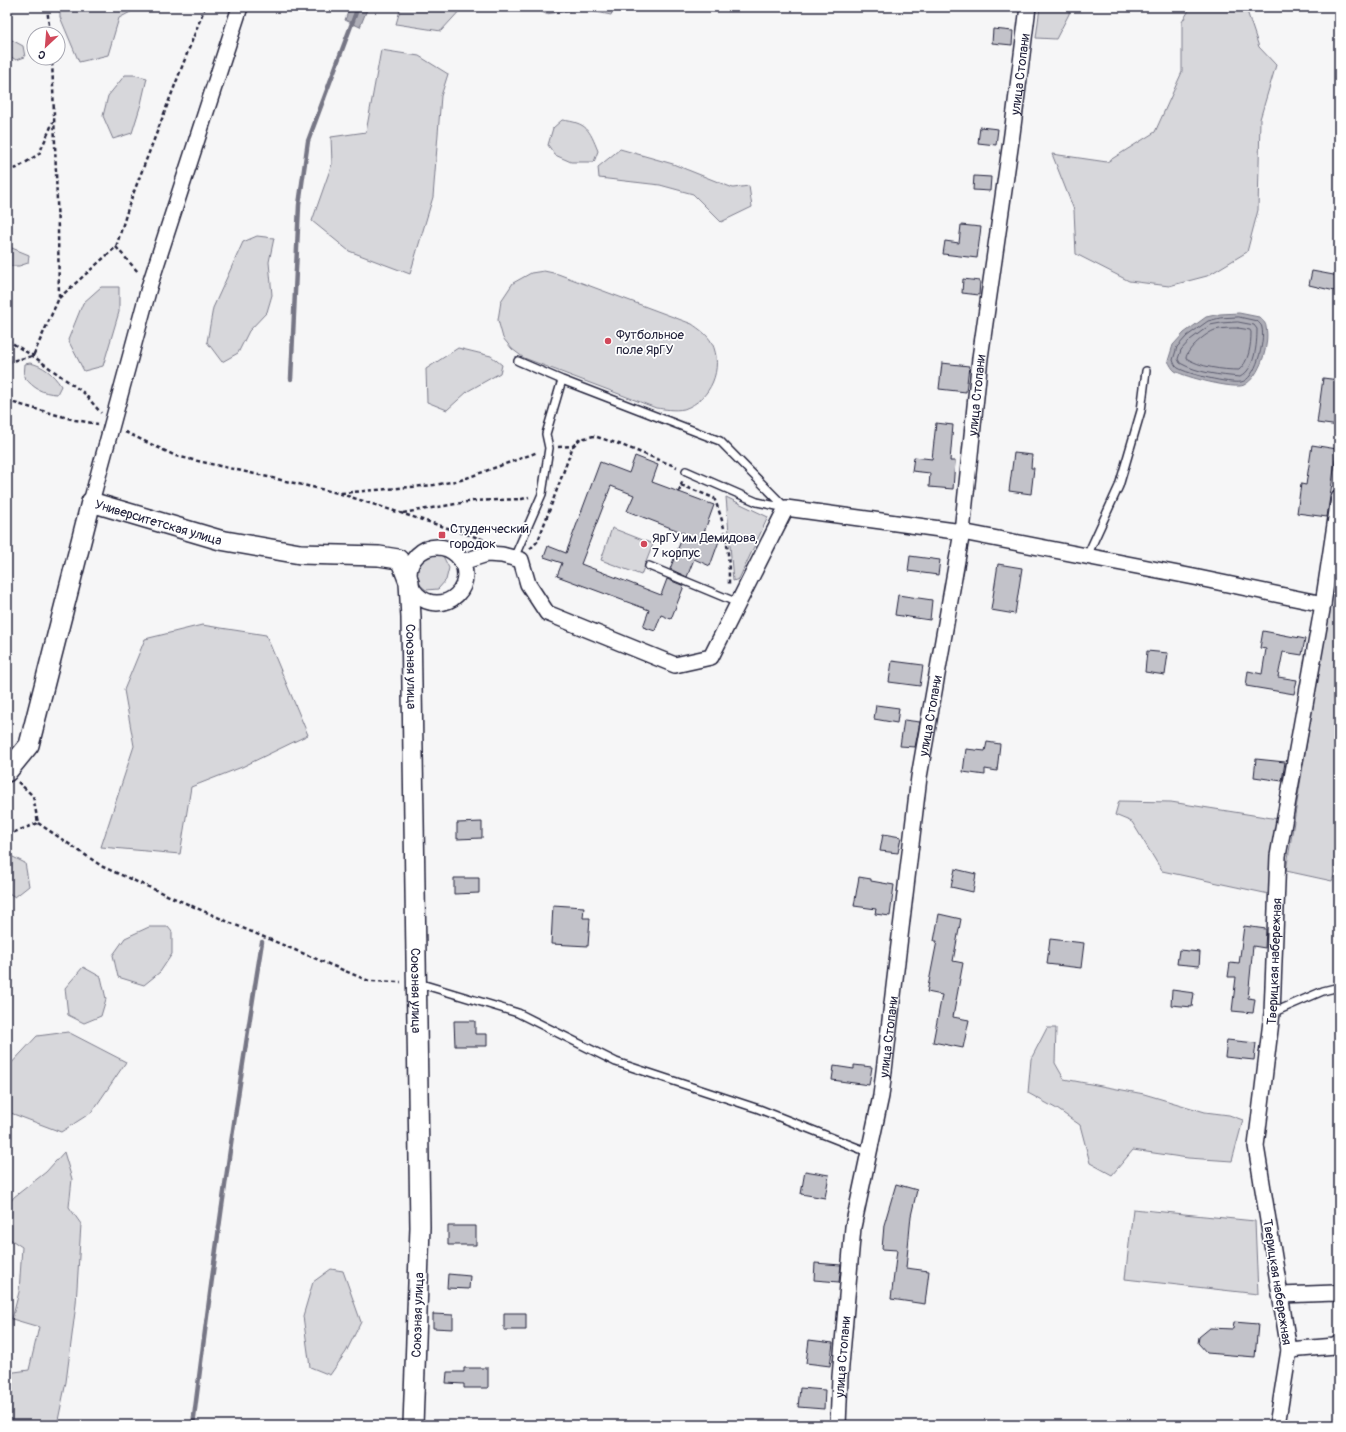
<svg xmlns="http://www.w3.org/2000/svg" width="1346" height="1432" viewBox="0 0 1346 1432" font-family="Pangolin,sans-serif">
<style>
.green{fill:#d7d7db;stroke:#7c7c8b}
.water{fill:#aeaeb7;stroke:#767685}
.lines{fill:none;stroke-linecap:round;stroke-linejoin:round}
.shore{stroke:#5a5a6d;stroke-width:1}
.stream{stroke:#767685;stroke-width:4.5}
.building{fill:#c2c2c9;stroke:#22223b}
.service-casing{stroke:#22223b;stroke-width:10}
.minor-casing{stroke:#22223b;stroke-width:18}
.tertiary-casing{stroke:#22223b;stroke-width:22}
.path{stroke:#22223b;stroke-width:2.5;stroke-dasharray:4 3;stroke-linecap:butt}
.service{stroke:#fff;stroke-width:7}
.minor{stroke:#fff;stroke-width:15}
.tertiary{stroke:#fff;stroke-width:19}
.poi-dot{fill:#d1495b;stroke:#fff;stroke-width:1.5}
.labels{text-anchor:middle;stroke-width:3.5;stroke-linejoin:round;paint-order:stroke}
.street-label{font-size:13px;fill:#22223b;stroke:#fff}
.poi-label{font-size:13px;fill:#22223b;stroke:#fff;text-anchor:start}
</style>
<rect width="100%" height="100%" fill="#f6f6f7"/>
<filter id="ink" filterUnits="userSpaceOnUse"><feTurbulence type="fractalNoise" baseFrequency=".025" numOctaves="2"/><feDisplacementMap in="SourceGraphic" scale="8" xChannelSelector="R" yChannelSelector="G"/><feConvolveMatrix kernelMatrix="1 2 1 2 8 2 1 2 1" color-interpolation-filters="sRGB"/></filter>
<g filter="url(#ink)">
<!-- green -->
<path class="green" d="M 60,7 L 140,7 L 119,18 L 108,55 L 79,62 L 60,17 Z
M 401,7 L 463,7 L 441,31 L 396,24 Z
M 532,7 L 614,7 L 611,15 L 581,9 L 546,14 Z
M 1040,7 L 1070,7 L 1069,14 L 1056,39 L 1036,38 Z
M 1191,7 L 1236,7 L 1247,11 L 1259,47 L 1276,65 L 1260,119 L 1258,210 L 1247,252 L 1207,276 L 1169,286 L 1129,281 L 1076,254 L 1074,210 L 1052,154 L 1107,162 L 1155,132 L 1182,72 L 1182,22 Z
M 10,39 L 23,46 L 25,57 L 16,60 L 7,54 L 7,40 Z
M 381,50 L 419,56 L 448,74 L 441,96 L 433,197 L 410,274 L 349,251 L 312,221 L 332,164 L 331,137 L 366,132 Z
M 125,75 L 135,75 L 147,78 L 141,104 L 132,133 L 113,139 L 103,116 L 108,96 Z
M 562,120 C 587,123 589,129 598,151 L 594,162 L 571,162 L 555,155 L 548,145 L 553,128 Z
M 620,149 L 673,164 L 733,188 L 749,186 L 752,207 L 721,222 L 693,194 L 660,185 L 599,178 L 598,167 Z
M 257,236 L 274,238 L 269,262 L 272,295 L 267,312 L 249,331 L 238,353 L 222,362 L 207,342 L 213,308 L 243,242 Z
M 7,246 L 29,255 L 28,263 L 19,266 L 7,266 Z
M 544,271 L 558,274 L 692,324 C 699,329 707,334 712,343 C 724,368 711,400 684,409 C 674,411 665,409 656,408 L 524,358 L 512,349 L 503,338 L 498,320 L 501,301 L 513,283 L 531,273 Z
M 101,287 L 119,287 L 119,312 L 103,366 L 84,371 L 68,340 L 83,303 Z
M 458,348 L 491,356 L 502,365 L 500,373 L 468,391 L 447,410 L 427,402 L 426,369 Z
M 30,363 C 44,366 53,374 61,386 L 57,394 C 41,393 35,389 24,377 L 25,364 Z
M 726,497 L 768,517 L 739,579 L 733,581 Z
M 612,528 L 653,544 L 641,575 L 601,560 Z
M 1339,542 L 1339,864 L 1332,881 L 1286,871 Z
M 432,552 L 443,556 L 449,568 L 446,580 L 438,589 L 426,590 L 412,578 L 412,565 L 417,556 Z
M 202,625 L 266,635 L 308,735 L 242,767 L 191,787 L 180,854 L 101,847 L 134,746 L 124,690 L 145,639 Z
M 1119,801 L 1171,802 L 1278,819 L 1269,894 L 1162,871 L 1132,822 L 1115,815 Z
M 11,856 L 25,863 L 29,886 L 15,897 L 7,892 L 7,857 Z
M 149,927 L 168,927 L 172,932 L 172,954 L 160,972 L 144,985 L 118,977 L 113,955 L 125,938 Z
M 83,967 L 101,977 L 106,999 L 101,1016 L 84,1023 L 68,1015 L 65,988 Z
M 1047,1028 L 1056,1028 L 1055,1063 L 1064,1079 L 1144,1094 L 1205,1112 L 1229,1115 L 1243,1120 L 1232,1161 L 1188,1158 L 1133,1150 L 1112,1175 L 1090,1163 L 1080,1125 L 1057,1109 L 1028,1093 L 1031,1059 Z
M 68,1032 L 126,1062 L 92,1112 L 61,1132 L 8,1112 L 7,1068 L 37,1036 Z
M 64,1152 L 72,1179 L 69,1207 L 81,1224 L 76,1304 L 66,1382 L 57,1425 L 7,1425 L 7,1373 L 29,1370 L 39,1327 L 12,1319 L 19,1292 L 22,1247 L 7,1237 L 7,1206 L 14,1197 L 46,1172 Z
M 1133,1209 L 1255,1221 L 1258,1294 L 1125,1279 Z
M 331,1269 L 343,1271 L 361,1322 L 346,1352 L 330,1375 L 310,1367 L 303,1316 L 313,1282 Z"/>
<!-- water -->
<path class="water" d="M 350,7 L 368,7 L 360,27 L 345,20 Z
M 1239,313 L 1259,317 C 1262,320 1266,323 1266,327 C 1270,344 1260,377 1244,385 C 1235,390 1185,377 1175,371 C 1172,369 1170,364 1168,361 L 1173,345 L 1184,333 L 1206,317 L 1220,314 Z"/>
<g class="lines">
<!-- shore -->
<path class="shore" d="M 1239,317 L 1257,321 C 1259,323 1262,325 1262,328 C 1265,341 1256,380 1241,382 C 1229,384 1188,374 1178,368 C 1175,366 1174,363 1173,360 L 1177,347 L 1187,336 L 1208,321 L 1220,318 Z
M 1238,322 L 1254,325 L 1257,329 C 1257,345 1255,369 1240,377 C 1219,375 1198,373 1180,363 L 1178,359 L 1181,350 L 1190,340 L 1210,325 L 1221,323 Z
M 1238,328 L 1250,330 L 1251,332 C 1251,346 1249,361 1239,370 C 1222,370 1200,367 1186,358 C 1187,349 1206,333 1215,330 C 1222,328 1230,328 1238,328 Z"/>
<!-- stream -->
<path class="stream" d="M 291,379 L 299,205 L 308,141 L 358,7
M 193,1425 C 213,1263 236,1103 262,942"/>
</g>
<!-- building -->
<path class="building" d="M 993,29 L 1013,31 L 1012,45 L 992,43 Z
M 980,127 L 998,129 L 996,145 L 978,143 Z
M 974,176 L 991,177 L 990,191 L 973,190 Z
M 961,225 L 981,227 L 977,258 L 943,254 L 945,241 L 959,243 Z
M 1312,271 L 1339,276 L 1339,292 L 1309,285 Z
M 963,279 L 980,281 L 979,295 L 962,293 Z
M 942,363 L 969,366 L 966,392 L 939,389 Z
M 1323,378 L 1339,380 L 1339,426 L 1317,423 Z
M 936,423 L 953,425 L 950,461 L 955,461 L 953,489 L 929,487 L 930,473 L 912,471 L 914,457 L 932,459 Z
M 1312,445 L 1337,449 L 1327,517 L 1297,513 L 1301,484 L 1306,485 Z
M 1014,453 L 1032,455 L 1031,468 L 1034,468 L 1031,494 L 1009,491 Z
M 635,456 L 658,465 L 652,482 L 714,505 L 703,535 L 719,541 L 710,566 L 694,559 L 687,577 L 670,569 L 684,533 L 627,511 L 634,495 L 611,486 L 581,564 L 661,595 L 667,579 L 684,586 L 671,619 L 661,615 L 655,631 L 643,627 L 649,610 L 557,576 L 562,563 L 544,557 L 548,546 L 566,553 L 600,462 L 629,473 Z
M 910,556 L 940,560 L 938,575 L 908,571 Z
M 998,564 L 1022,568 L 1015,614 L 991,610 Z
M 898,595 L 932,600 L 930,620 L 895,615 Z
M 1263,631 L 1305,639 L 1302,655 L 1283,652 L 1278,677 L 1297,680 L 1294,694 L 1246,686 L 1248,671 L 1262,674 L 1266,649 L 1260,648 Z
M 1147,651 L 1168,653 L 1165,675 L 1145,672 Z
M 892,661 L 923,665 L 920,686 L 889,682 Z
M 876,705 L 899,708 L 897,723 L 874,719 Z
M 904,720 L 920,722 L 915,747 L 900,746 Z
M 987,742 L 1000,744 L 997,771 L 985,769 L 985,775 L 963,772 L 966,749 L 985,751 Z
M 1256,759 L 1285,762 L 1282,781 L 1254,777 Z
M 482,822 L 482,838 L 457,839 L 457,823 Z
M 883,834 L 901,837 L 898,853 L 880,851 Z
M 955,869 L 976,874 L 973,892 L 951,887 Z
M 859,877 L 871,879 L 871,881 L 894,885 L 890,916 L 875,914 L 876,909 L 854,906 Z
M 454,878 L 479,878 L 479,893 L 454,894 Z
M 553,905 L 584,907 L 583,918 L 590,918 L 588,946 L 551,944 Z
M 939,914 L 961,919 L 953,961 L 963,963 L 953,1017 L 969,1020 L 963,1048 L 933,1042 L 942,995 L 927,992 L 937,941 L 934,941 Z
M 1244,926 L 1266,929 L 1265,948 L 1253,946 L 1248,998 L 1255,999 L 1253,1013 L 1232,1011 L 1236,977 L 1228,977 L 1230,963 L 1239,964 Z
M 1050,939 L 1084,943 L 1081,968 L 1047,964 Z
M 1179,950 L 1200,952 L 1199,966 L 1177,964 Z
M 1172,990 L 1194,993 L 1192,1007 L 1171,1005 Z
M 454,1021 L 475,1021 L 475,1034 L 487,1034 L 487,1046 L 455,1046 Z
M 1227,1040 L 1256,1043 L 1254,1060 L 1225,1057 Z
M 854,1065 L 872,1067 L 869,1085 L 832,1080 L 834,1066 L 854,1069 Z
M 805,1171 L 829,1175 L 825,1198 L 801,1194 Z
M 896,1184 L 917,1190 L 911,1216 L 906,1268 L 929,1271 L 925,1304 L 891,1299 L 897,1250 L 882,1249 L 884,1225 Z
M 448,1226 L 476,1226 L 476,1245 L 448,1245 Z
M 815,1263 L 841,1265 L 839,1282 L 814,1280 Z
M 448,1274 L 470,1276 L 469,1289 L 447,1288 Z
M 504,1313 L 526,1313 L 526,1330 L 504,1330 Z
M 433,1314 L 453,1315 L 453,1329 L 433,1328 Z
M 1234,1322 L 1258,1324 L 1255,1357 L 1207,1353 L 1198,1343 L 1199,1337 L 1210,1328 L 1233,1329 Z
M 809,1340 L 833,1343 L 830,1366 L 806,1363 Z
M 464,1368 L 488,1368 L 488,1388 L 464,1388 L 464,1384 L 446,1383 L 447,1372 L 464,1372 Z
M 800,1388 L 825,1390 L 824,1409 L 798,1407 Z"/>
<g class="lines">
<!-- service casing -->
<g class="service-casing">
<path id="service" d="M 518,361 L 562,380 L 720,441 L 786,508
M 686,471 L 757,502 L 786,508
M 1087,556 L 1119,486 L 1141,411 L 1146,371
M 514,558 L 542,494 L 549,448 L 546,434 L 562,380
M 649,566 L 738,603
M 418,983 L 518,1013 L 616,1062 L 759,1109 L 868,1152
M 1272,1013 L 1323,991 L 1339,987"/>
</g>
<!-- minor casing -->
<g class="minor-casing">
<g id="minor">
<path d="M 91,502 L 150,284 L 240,7"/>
<circle cx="437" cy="575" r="28"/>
<path d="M 462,562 L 487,554 L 502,555 L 521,560 L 528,584 L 547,613 L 675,665 L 711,657 L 786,508 L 962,532 L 1194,577 L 1323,604"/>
<path d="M 1281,1295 L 1335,1293 L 1339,1294"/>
<path d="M 1289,1350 L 1335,1346 L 1339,1343"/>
<path id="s1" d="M 838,1425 L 840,1377 L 853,1227 L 881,1096 L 919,777 L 962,532 L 980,358 L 1012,134 L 1028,7"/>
<path id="s2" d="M 1277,1425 L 1289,1350 L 1256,1146 L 1272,1013 L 1278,856 L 1323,604 L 1339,498"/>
</g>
</g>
<!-- tertiary casing -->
<g class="tertiary-casing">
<g id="tertiary">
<path id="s3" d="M 7,772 L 29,745 L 91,502 L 220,540 L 300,554 L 379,556 L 398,559 L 402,564 L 409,582 L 411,618 L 420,1227 L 413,1425"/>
</g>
</g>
<!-- path -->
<path class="path" d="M 47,7 L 50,34
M 7,171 L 17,168 L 39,154 L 53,122
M 116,247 L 138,272
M 59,298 L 116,247 L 130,202 L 205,7
M 7,340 L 33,356 L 84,393 L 101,413
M 7,362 L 33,356 L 59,298 L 58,230 L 52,58
M 7,401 L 75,420 L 98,424
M 125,432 L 176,456 L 338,493 L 485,540
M 558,447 L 573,446
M 681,485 L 714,498 C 727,529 729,551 729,584
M 679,492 L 683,479
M 341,493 L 434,485 L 461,480 L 538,452
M 403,513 L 473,501 L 522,499 L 529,497
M 530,549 L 538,541 L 573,446 L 580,439 L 594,436 L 619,444 L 677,467
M 38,823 L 103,867 L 240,927 L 369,981 L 401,982
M 7,833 L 12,833 L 38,823 L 33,796 L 18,782"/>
<!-- service -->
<use href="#service" class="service"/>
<!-- minor -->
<use href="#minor" class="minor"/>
<!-- tertiary -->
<use href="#tertiary" class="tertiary"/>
</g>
</g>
<!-- markers -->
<g class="poi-dot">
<circle cx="608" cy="341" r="4"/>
<rect x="438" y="531" width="8" height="8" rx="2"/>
<circle cx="644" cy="544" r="4"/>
</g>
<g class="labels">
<!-- street labels -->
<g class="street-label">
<text dy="5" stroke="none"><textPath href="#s1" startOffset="1364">улица Стопани</textPath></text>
<text dy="5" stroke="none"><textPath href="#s1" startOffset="1040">улица Стопани</textPath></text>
<text dy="5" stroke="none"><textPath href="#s3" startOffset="356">Университетская улица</textPath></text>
<text dy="5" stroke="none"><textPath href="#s3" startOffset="710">Союзная улица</textPath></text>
<text dy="5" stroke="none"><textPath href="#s1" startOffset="716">улица Стопани</textPath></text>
<text dy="5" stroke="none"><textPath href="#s2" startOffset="468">Тверицкая набережная</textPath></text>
<text dy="5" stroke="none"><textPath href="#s3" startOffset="1034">Союзная улица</textPath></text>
<text dy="5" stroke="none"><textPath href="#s1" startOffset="392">улица Стопани</textPath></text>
<text transform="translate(1278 1282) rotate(81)" y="5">Тверицкая набережная</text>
<text transform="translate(417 1315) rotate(-88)" y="5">Союзная улица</text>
<text dy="5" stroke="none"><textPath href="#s1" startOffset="68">улица Стопани</textPath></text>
</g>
<!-- poi labels -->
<g class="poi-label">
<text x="616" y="339">Футбольное<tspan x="616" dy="15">поле ЯрГУ</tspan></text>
<text x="450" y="533">Студенческий<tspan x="450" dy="15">городок</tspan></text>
<text x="652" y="542">ЯрГУ им Демидова,<tspan x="652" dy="15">7 корпус</tspan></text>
</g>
</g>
<!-- margin -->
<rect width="1346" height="1432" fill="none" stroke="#fff" stroke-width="24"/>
<rect x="12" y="12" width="1322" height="1408" fill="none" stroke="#22223b" stroke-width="1.5" filter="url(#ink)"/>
<!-- north arrow -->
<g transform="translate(46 46) rotate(206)"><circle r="19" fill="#ffffff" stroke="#a7a7b1"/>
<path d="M0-3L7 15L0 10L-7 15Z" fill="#d1495b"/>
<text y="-6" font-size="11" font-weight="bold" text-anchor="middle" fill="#22223b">С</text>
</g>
</svg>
